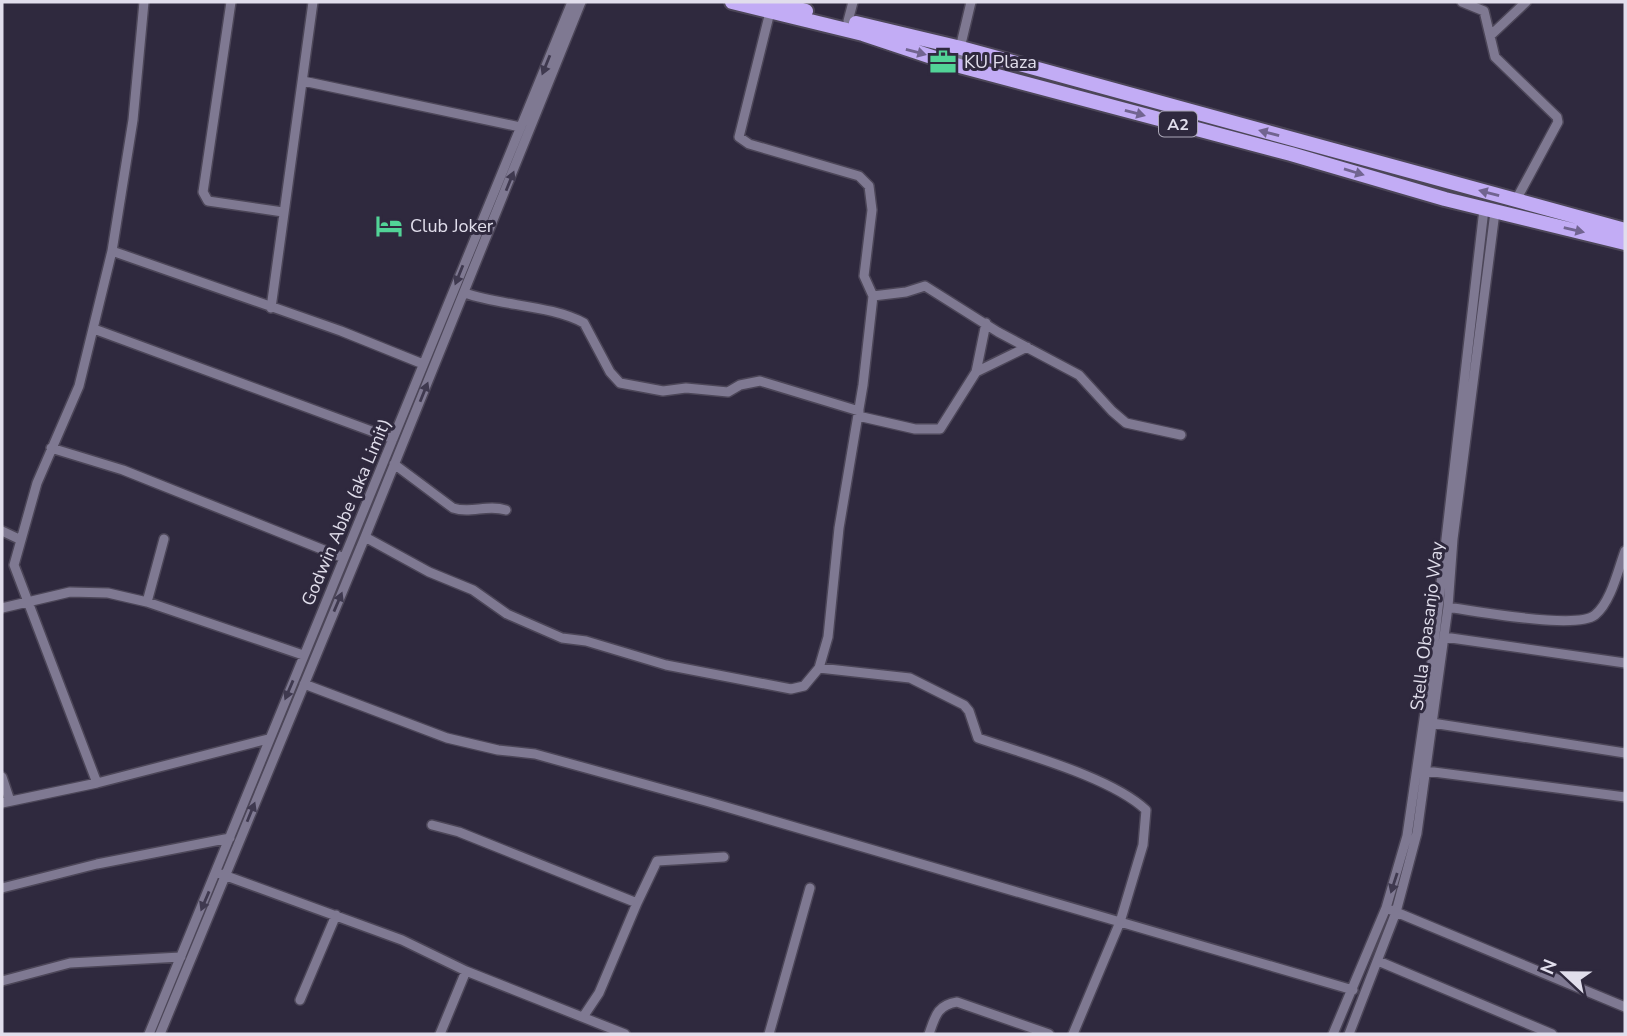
<svg xmlns="http://www.w3.org/2000/svg" width="1627" height="1036" viewBox="0 0 1627 1036" font-family="'Nunito Sans',sans-serif">
<style>
.lines{fill:none;stroke-linecap:round;stroke-linejoin:round}
.minor-casing{stroke:#4c4658;stroke-width:12}
.highway-casing{stroke:#4c4658;stroke-width:18}
.minor{stroke:#7f7992;stroke-width:9}
.highway{stroke:#c2acf5;stroke-width:14}
.oneway{fill:#716490}
.oneway2{fill:#3f394f}
.labels{text-anchor:middle;stroke-width:6;stroke-linejoin:round;paint-order:stroke}
.shield{fill:#2f293e;stroke:#aca8b8;stroke-width:2}
.shield-label{font-size:16px;font-weight:bold;fill:#e1deec}
.poi-label{font-size:18px;fill:#e1deec;stroke:#2f293e;text-anchor:start}
.street-label{font-size:18px;fill:#e1deec;stroke:#2f293e}
</style>
<rect width="100%" height="100%" fill="#2f293e"/>
<g class="lines">
<!-- minor casing -->
<g class="minor-casing">
<path id="minor" d="M 231,2 L 203,192 L 208,201 L 283,212
M 1462,2 L 1484,11 L 1495,57 L 1557,117 L 1558,122 L 1516,200
M 770,12 L 739,137 L 749,144 L 859,176 L 869,186 L 872,210 L 864,276 L 873,296 L 863,385 L 839,528 L 828,637 L 819,668
M 848,21 L 853,2
M 1491,35 L 1526,2
M 956,65 L 971,2
M 303,81 L 520,127
M 112,251 L 341,331 L 423,364
M 465,293 C 501,306 551,305 584,323 L 610,372 L 620,383 L 663,391 L 686,388 L 728,392 L 740,385 L 760,381 L 859,411
M 873,296 L 906,292 L 925,286 L 998,332 L 1079,375 L 1112,411 L 1126,423 L 1181,435
M 271,308 L 313,2
M 94,329 L 393,439
M 976,372 L 1027,347
M 858,416 L 915,429 L 940,429 L 976,372 L 986,323
M 51,448 L 123,470 L 344,558
M 394,464 L 453,508 C 471,514 487,504 506,510
M 2,531 L 19,539
M 365,537 L 429,572 L 473,590 L 507,614 L 562,638 L 586,641 L 666,665 L 791,689 L 804,686 L 819,668 L 910,678 L 964,705 L 969,711 L 978,738 C 1024,754 1111,777 1146,810 L 1143,845 L 1120,922 L 1073,1034
M 147,602 L 164,539
M 1448,607 C 1474,611 1577,630 1595,615 C 1611,602 1618,570 1625,551
M 2,608 L 70,592 L 108,593 L 147,602 L 303,655
M 1444,637 L 1625,663
M 304,684 L 447,738 L 498,750 L 535,754 L 709,802 L 1353,990
M 1432,723 L 1625,753
M 1426,771 L 1625,797
M 2,777 L 10,801
M 97,783 L 14,565 L 37,483 L 79,386 L 112,251 L 133,120 L 144,2
M 2,803 L 97,783 L 268,739
M 432,825 L 459,832 L 637,903 L 599,993 L 583,1017
M 221,874 L 402,940 L 466,971 L 625,1034
M 2,888 L 97,864 L 230,838
M 637,903 L 657,861 L 724,857
M 1391,910 L 1625,1007
M 1378,961 L 1552,1034
M 2,981 L 70,963 L 181,957
M 300,1000 L 336,915
M 149,1034 L 572,2
M 160,1034 L 365,537 L 581,2
M 440,1034 L 466,971
M 769,1034 L 810,888
M 929,1034 C 935,1017 937,1005 957,1002 L 1049,1034
M 1333,1034 L 1386,908 L 1407,836 L 1430,678 L 1484,209
M 1349,1034 L 1396,912 L 1417,833 L 1448,607 L 1453,539 L 1495,212"/>
</g>
<!-- highway casing -->
<g class="highway-casing">
<path id="highway" d="M 732,2 L 863,34 L 956,65 L 1291,154 L 1445,199 L 1625,243
M 772,2 L 806,11
M 856,23 L 961,48 L 1625,230"/>
</g>
<!-- minor -->
<use href="#minor" class="minor"/>
<!-- highway -->
<use href="#highway" class="highway"/>
</g>
<!-- one-way arrows -->
<defs><path id="oneway-solid" d="M-6-.8H1V-3.2L6.5 0L1 3.2V.8H-6Z" transform="scale(1.75)"/></defs>
<g class="oneway">
<use href="#oneway-solid" transform="translate(916 52) rotate(15)"/>
<use href="#oneway-solid" transform="translate(1135 113) rotate(15)"/>
<use href="#oneway-solid" transform="translate(1269 133) rotate(-165)"/>
<use href="#oneway-solid" transform="translate(1354 172) rotate(17)"/>
<use href="#oneway-solid" transform="translate(1489 193) rotate(-165)"/>
<use href="#oneway-solid" transform="translate(1574 230) rotate(13)"/>
</g>
<g class="oneway2">
<use href="#oneway-solid" transform="translate(546 65) rotate(112)"/>
<use href="#oneway-solid" transform="translate(510 181) rotate(-68)"/>
<use href="#oneway-solid" transform="translate(459 275) rotate(112)"/>
<use href="#oneway-solid" transform="translate(424 392) rotate(-68)"/>
<use href="#oneway-solid" transform="translate(338 602) rotate(-67)"/>
<use href="#oneway-solid" transform="translate(289 690) rotate(113)"/>
<use href="#oneway-solid" transform="translate(251 812) rotate(-68)"/>
<use href="#oneway-solid" transform="translate(1394 883) rotate(108)"/>
<use href="#oneway-solid" transform="translate(205 901) rotate(113)"/>
</g>
<!-- icons -->
<defs>
<g id="office-bare" transform="scale(2.1)"><path d="M-6-3h4V-5.5h4V-3h4V5H-6ZM-1-4.5V-3h2v-1.5ZM-6 0V1H6V0Z" fill="#52d397" stroke="#2f293e" stroke-width="2.5" paint-order="stroke"/></g>
<g id="hotel-bare" transform="scale(2.1)"><path d="M-6-4.5h1.5V1H6V5H4.5V3h-9V5H-6ZM-4 0a1.8 1.8 0 1 1 3.6 0ZM.5 0V-2.5h3Q6-2.5 6 0Z" fill="#52d397" stroke="#2f293e" stroke-width="2.5" paint-order="stroke"/></g>
</defs>
<g fill-rule="evenodd">
<use href="#office-bare" x="943" y="62"/>
<use href="#hotel-bare" x="389" y="226"/>
</g>
<g class="labels">
<!-- shield labels -->
<rect class="shield" x="1159" y="111.5" width="38" height="25" rx="5"/>
<g class="shield-label">
<text x="1178" y="130">A2</text>
</g>
<!-- poi labels -->
<g class="poi-label">
<text x="964" y="68">KU Plaza</text>
<text x="410" y="232">Club Joker</text>
</g>
<!-- street labels -->
<g class="street-label">
<text transform="translate(346 512) rotate(-67)" y="6">Godwin Abbe (aka Limit)</text>
<text transform="translate(1427 626) rotate(-83)" y="6">Stella Obasanjo Way</text>
</g>
</g>
<!-- border -->
<rect width="1627" height="1036" fill="none" stroke="#e1deec" stroke-width="7"/>
<!-- north arrow -->
<g transform="translate(1564 973) rotate(292)" stroke="#2f293e" stroke-width="5" paint-order="stroke">
<path d="M0-5L12 26L0 18L-12 26Z" fill="#e1deec"/>
<text y="-10" font-size="19" font-weight="bold" text-anchor="middle" fill="#e1deec">N</text>
</g>
</svg>
